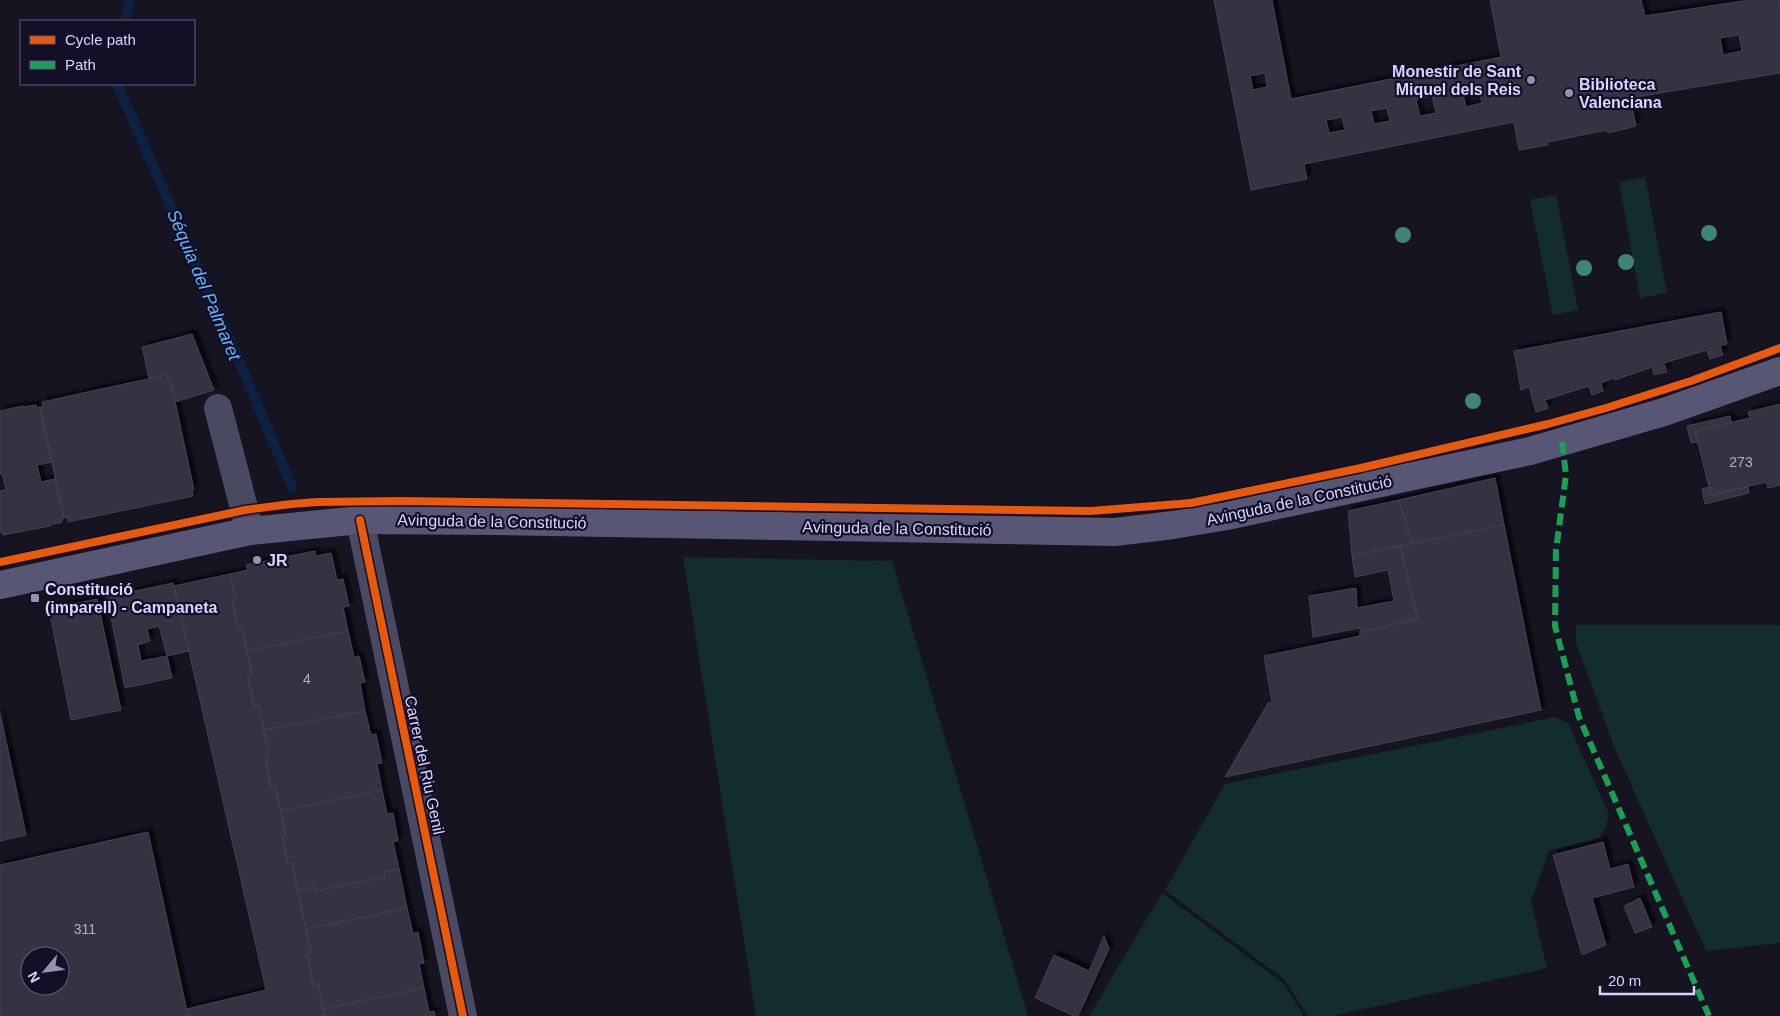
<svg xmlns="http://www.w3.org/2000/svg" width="1780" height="1016" viewBox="0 0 1780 1016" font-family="Arial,sans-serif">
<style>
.green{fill:#132c2d}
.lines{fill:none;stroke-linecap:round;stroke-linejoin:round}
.stream{stroke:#0d2144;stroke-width:10}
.building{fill:#343243;stroke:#433f54;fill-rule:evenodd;filter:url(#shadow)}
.minor{stroke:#4a4962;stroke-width:28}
.secondary{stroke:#575674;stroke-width:28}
.quiet{stroke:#1a9f57;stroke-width:6;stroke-dasharray:12 6;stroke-linecap:butt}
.cycleway-casing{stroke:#130f26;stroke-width:11}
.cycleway{stroke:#e8590c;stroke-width:8}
.tree{fill:#3e8478}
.poi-dot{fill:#9591b1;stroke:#130f26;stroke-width:2}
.labels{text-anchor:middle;stroke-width:4.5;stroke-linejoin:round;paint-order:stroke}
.number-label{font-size:14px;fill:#b0acd0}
.poi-label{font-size:16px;font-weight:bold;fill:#d9d4ff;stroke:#130f26;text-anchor:start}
.street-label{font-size:16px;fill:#d9d4ff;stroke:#130f26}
.water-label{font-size:18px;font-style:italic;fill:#62b6ff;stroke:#130f26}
</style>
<defs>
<filter id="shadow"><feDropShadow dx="4.5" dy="-4.5" stdDeviation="1" flood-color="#0009"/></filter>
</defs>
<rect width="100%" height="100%" fill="#161421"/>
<!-- green -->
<path class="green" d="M 1645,177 L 1667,293 L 1640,298 L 1619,182 Z
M 1556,195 L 1578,310 L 1553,315 L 1530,200 Z
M 683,557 L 892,561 L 1028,1016 L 756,1016 Z
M 1576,625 L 1780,625 L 1780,943 L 1706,951 L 1615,749 L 1576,643 Z
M 1555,717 L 1568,723 L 1609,814 L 1606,827 L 1599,838 L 1549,851 L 1531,901 L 1547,968 L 1333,1016 L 1308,1016 L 1285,980 L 1165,890 L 1225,784 Z
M 1162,893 L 1283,983 L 1304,1016 L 1089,1016 Z"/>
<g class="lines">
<!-- stream -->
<path class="stream" d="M 125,21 L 130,0
M 117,84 L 239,361 L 292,487"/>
</g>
<!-- building -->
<path class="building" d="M 1214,0 L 1272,0 L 1291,99 L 1501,57 L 1490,0 L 1641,0 L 1645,16 L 1750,0 L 1780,0 L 1780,73 L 1630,98 L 1636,126 L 1608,133 L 1607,130 L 1548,142 L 1548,145 L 1519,150 L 1514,122 L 1304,164 L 1307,179 L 1251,190 ZM 1739,35 L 1742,51 L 1723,55 L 1720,38 ZM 1265,73 L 1267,87 L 1253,90 L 1250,76 ZM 1478,87 L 1482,103 L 1466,107 L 1462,90 ZM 1432,96 L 1436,113 L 1420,116 L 1416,100 ZM 1387,108 L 1390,121 L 1374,124 L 1371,111 ZM 1342,117 L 1345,130 L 1329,133 L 1326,120 Z
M 1721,312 L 1727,344 L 1720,346 L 1723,355 L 1710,359 L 1707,350 L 1664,363 L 1667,372 L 1654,375 L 1652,367 L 1615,380 L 1614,378 L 1601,383 L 1603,391 L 1592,395 L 1589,386 L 1545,400 L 1548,408 L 1536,412 L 1529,387 L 1521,390 L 1514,351 Z
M 192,334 L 214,390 L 175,402 L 170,378 L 168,379 L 166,375 L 149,378 L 142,347 Z
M 166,375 L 168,379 L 170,378 L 194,490 L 192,490 L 193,496 L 68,522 L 67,517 L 64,518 L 40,407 L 43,407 L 42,402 Z
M 1780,404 L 1780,485 L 1768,488 L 1766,482 L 1711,495 L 1695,431 L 1750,418 L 1748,412 Z
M 36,405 L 37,408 L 40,407 L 52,462 L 37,465 L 41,482 L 55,479 L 64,518 L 62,519 L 62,522 L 50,525 L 50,526 L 3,535 L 2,532 L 0,532 L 0,491 L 6,490 L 2,473 L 0,474 L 0,411 L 23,406 L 23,407 Z
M 1730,416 L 1731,422 L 1695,431 L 1698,442 L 1691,443 L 1687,426 Z
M 1495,478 L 1504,525 L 1412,544 L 1399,500 Z
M 1709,487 L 1711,495 L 1748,487 L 1749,493 L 1705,504 L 1702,489 Z
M 1399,500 L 1412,544 L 1352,556 L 1348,511 Z
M 1504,525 L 1541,710 L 1225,777 L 1268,703 L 1272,702 L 1264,656 L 1360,636 L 1360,632 L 1418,619 L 1400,546 Z
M 1400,546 L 1418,619 L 1360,632 L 1360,628 L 1313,637 L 1309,596 L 1356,588 L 1357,608 L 1394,601 L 1388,570 L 1355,577 L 1352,556 Z
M 315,551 L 316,556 L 331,553 L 337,580 L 343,579 L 349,606 L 343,607 L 348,631 L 247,651 L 242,627 L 238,628 L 232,600 L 236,599 L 230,574 L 248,570 L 246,565 Z
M 230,574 L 236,599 L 232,600 L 238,628 L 242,627 L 252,676 L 248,677 L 254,705 L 258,704 L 269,756 L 265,757 L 271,787 L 275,786 L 286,835 L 282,836 L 288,864 L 292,863 L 311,953 L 307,954 L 313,985 L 318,983 L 324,1016 L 188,1016 L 187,1009 L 266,990 L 174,586 Z
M 173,583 L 189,651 L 167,656 L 172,678 L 125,688 L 107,597 ZM 159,626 L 167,656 L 141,661 L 138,645 L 150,641 L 147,629 Z
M 97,599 L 121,710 L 71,720 L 49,609 Z
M 348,631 L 354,657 L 359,656 L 365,682 L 360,683 L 365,711 L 264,730 L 258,704 L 254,705 L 248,677 L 252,676 L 247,651 Z
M 365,711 L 371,735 L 376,734 L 382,763 L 377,764 L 382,790 L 281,811 L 275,786 L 271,787 L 265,757 L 269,756 L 264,730 Z
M 0,713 L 26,835 L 0,841 Z
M 382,790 L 387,814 L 393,813 L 398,841 L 393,842 L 399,869 L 384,872 L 385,877 L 316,891 L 315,887 L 297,890 L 292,863 L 288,864 L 282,836 L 286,835 L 281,811 Z
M 148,832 L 188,1016 L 0,1016 L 0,865 ZM 30,956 L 60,956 L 60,986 L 30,986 Z
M 1603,842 L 1610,869 L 1628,864 L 1634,887 L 1592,898 L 1606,945 L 1582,955 L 1553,855 Z
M 399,869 L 407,908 L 306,929 L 297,890 L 315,887 L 316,891 L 385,877 L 384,872 Z
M 1640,898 L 1652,927 L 1635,933 L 1624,906 Z
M 407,908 L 413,934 L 418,932 L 424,963 L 419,964 L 424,988 L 323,1009 L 318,983 L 313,985 L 307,954 L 311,953 L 306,929 Z
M 1104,936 L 1109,949 L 1078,1016 L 1074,1016 L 1035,998 L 1054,955 L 1089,971 Z
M 424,988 L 429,1012 L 434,1011 L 435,1016 L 324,1016 L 323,1009 Z"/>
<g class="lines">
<!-- minor -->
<path class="minor" d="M 218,408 L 250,531
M 360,520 L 463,1016"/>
<!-- secondary -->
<path class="secondary" d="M 0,585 L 250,531 L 360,520 L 496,521 L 1115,532 L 1173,525 L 1227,516 L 1530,451 L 1664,412 L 1780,371"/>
<!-- quiet -->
<path class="quiet" d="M 1562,442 L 1566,475 L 1556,550 L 1555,626 L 1579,717 L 1709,1016"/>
<!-- cycleway casing -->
<g class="cycleway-casing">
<path id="cycleway" d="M 360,520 L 463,1016
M 0,562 L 245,510 L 291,504 L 318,502 L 401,501 L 1091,511 L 1191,503 L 1361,468 L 1548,424 L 1606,408 L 1691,381 L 1780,348"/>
</g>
<!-- cycleway -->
<use href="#cycleway" class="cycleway"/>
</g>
<!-- trees -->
<g class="tree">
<circle cx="1709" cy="233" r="8"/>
<circle cx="1403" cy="235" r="8"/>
<circle cx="1626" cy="262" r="8"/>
<circle cx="1584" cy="268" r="8"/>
<circle cx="1473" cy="401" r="8"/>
</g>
<!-- markers -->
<g class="poi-dot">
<circle cx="1531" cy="80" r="5"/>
<circle cx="1569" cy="93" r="5"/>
<circle cx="257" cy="560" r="5"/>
<rect x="30" y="593" width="10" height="10" rx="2.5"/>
</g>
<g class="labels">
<!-- number labels -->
<g class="number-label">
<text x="1741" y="467">273</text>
<text x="307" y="684">4</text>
<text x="85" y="934">311</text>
</g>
<!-- poi labels -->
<g class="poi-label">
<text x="1521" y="77" text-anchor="end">Monestir de Sant<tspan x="1521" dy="18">Miquel dels Reis</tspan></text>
<text x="1579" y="90">Biblioteca<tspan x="1579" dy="18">Valenciana</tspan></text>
<text x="267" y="566">JR</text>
<text x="45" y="595">Constitució<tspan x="45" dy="18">(imparell) - Campaneta</tspan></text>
</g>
<!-- street labels -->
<g class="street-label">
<text transform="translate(1299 500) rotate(-12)" y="6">Avinguda de la Constitució</text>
<text transform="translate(492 521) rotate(1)" y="6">Avinguda de la Constitució</text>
<text transform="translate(897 528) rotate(1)" y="6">Avinguda de la Constitució</text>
<text transform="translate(425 765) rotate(78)" y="6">Carrer del Riu Genil</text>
</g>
<!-- water labels -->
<g class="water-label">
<text transform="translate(204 285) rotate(67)" y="6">Séquia del Palmaret</text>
</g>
</g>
<!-- legend -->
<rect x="20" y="20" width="175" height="65" fill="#130f26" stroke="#625e7d"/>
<rect x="30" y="36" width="25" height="8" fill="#e8590c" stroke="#625e7d"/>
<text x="65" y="45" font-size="15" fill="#d9d4ff">Cycle path</text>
<rect x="30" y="61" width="25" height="8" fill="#1a9f57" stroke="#625e7d"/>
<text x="65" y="70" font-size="15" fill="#d9d4ff">Path</text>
<!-- north arrow -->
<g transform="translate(45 971) rotate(241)"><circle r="24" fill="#130f26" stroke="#625e7d"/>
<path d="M0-4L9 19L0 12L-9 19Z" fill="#9591b1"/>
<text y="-8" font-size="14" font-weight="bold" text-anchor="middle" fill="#d9d4ff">N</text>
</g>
<!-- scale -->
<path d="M1600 986v8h94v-8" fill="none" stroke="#d9d4ff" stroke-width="2.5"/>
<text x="1608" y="986" font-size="15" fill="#d9d4ff" stroke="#130f26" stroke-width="4" paint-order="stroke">20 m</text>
</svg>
